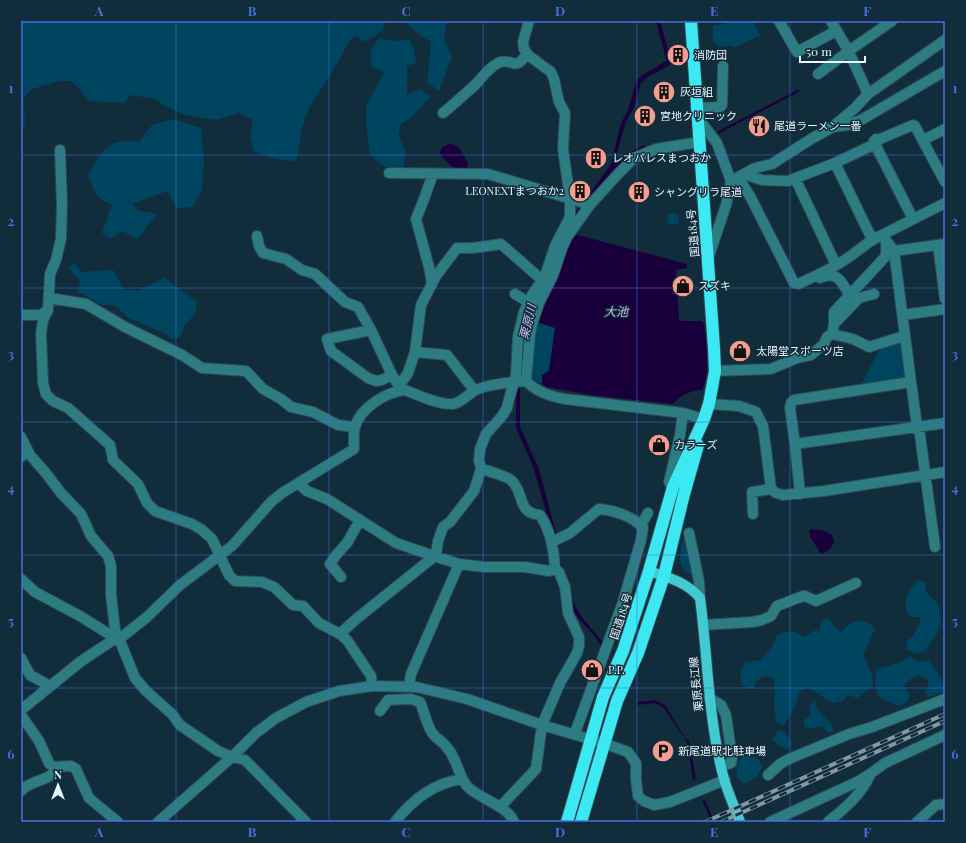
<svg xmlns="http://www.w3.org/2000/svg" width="966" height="843" viewBox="0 0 966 843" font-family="'Playfair Display','Noto Sans JP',serif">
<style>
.green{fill:#004560}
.water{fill:#19003c}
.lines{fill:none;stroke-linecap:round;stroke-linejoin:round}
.stream{stroke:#19003c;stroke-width:2.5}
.minor-casing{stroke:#2f4956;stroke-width:12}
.major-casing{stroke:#2f4956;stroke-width:12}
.highway-casing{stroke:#2f4956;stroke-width:14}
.minor{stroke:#2d7c81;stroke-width:10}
.major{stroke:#42cad2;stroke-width:10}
.highway{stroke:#3ce9f3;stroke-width:12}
.rail-casing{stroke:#8498a2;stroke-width:4}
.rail{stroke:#112d3b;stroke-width:2.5;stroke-dasharray:8;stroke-linecap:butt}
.grid{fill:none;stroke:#4670e0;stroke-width:1;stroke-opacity:0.55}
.labels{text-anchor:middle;stroke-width:3;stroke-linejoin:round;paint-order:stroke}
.poi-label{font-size:11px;fill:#eaf7fe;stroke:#112d3b;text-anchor:start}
.street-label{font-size:11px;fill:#eaf7fe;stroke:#112d3b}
.water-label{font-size:12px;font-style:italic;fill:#c6b9f3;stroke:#112d3b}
.neatline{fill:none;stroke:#4670e0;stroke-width:1.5}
.grid-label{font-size:13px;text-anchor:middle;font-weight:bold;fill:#4670e0}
</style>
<rect width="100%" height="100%" fill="#112d3b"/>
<!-- green -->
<path class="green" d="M 21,21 L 385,21 L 382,31 L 365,42 L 357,36 L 349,41 L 342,55 L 309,108 L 302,127 L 299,148 L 296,161 C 281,161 268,157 254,152 L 250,137 L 253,120 L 240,113 L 216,120 L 185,115 L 163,105 L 156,99 L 131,95 L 124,103 L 89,101 L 72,81 L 59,81 L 32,89 L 23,99 L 25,123 L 21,131 Z
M 405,21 L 447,21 L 444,38 L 452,56 L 439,91 L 427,82 L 431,42 L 413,30 Z
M 731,21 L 753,21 L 760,35 L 734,48 L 733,46 L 719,46 L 713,42 L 713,25 L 721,25 Z
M 379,38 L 395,41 L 409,40 L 414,49 L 416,63 L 407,66 L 407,95 L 420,89 L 430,97 L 412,117 L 401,124 L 398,135 L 406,153 L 403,167 L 394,170 L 381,164 L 370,155 C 369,145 364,113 367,105 C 371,94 380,84 383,72 L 372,67 L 370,51 Z
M 173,119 L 201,128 L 204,161 L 202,191 L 193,207 L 177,208 L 167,191 L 132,204 L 139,211 L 157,214 L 138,239 L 122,231 L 110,239 L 102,233 L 112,205 C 96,198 95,192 88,176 C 102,150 106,138 139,142 L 152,125 Z
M667 219a6 6 0 1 1 12 0a6 6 0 1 1-12 0Z
M 74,263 L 82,272 L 113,270 L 124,290 L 139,290 L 165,278 L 197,302 L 195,314 L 184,326 L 181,337 L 171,339 L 166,334 L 127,317 L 115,305 L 103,305 L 78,292 L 80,280 L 69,269 Z
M 534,321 L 555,328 L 549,371 L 542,375 L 542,384 L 528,376 Z
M 901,339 L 906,378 L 860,387 L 875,358 L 886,342 Z
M 685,533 L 694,575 C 673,571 681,547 685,533 Z
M 918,580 L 925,582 L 926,592 L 938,604 L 941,621 L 937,634 L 925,651 L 915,654 L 907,649 L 906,642 L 913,636 L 921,621 L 919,617 L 912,617 L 907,614 C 904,597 907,592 918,580 Z
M 825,619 L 829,619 L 834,626 L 841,632 L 851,623 L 861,620 L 870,624 L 875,629 L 863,655 L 872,674 L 873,686 L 857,698 L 848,695 L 844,700 L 833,703 L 808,688 L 800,691 L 796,705 L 784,725 L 776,722 L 774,702 L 775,689 L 774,678 L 765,676 L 757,680 L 753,689 L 743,686 C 739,676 739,671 745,662 L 761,660 L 772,647 L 777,636 L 784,632 L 795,632 L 803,637 L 816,630 L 820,632 L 820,624 Z
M 910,656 L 918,662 L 928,660 C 937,669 944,680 945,693 L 937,694 L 929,697 L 925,692 L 929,686 L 927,679 L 919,675 L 910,679 L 904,686 L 910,695 L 907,702 L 899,706 C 894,703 885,701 881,698 C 873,691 875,678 877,669 L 901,662 Z
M 814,700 L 816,704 L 817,709 L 833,726 L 833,731 L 828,733 L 824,728 L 819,726 L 810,729 L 804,726 L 804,720 L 809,716 L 811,712 L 809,707 Z
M 780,730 L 783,731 L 791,740 L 791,745 L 787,749 L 779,745 L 773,740 L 776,733 Z
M 744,755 C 754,755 757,758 763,766 L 757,777 L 743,784 L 737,777 L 736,764 Z"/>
<!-- water -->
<path class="water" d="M 656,21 L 660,21 L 671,61 L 670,65 L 648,77 L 641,83 L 634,107 L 627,120 L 623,131 L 616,158 L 617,161 L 619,161 L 632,151 L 644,145 L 646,148 L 627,158 L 611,173 L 588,201 L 544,287 L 520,385 L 520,427 L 539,469 L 556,533 L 561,564 L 571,589 L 574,604 L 581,616 L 605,645 L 603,649 L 596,638 L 572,611 L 555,553 L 544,504 L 532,464 L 516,428 L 516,389 L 524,316 L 572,218 L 611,164 L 621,123 L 628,110 L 636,82 L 639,78 L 644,74 L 666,61 L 666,59 Z
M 450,144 C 460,144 464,156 468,164 L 467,168 L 455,168 L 452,167 L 440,154 L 440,152 L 442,147 Z
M 574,234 L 687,264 L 687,268 L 676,270 L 679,320 L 683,321 L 702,321 L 704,324 C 706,341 711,374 702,390 C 691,390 680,396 673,404 L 591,395 L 547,387 L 542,384 L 542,375 L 549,371 L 555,328 L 534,321 L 561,255 Z
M 811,529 L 825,531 L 832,535 L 834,541 C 833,547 827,553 820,553 L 810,536 L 809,531 Z
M 655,700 L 665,705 L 685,738 L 689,741 L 696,779 L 693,780 L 687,742 L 663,707 L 654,703 L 637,705 L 638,702 Z"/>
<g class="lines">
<!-- stream -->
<path class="stream" d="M 719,132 L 798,91
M 704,801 L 713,822"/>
<!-- minor casing -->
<g class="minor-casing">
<path id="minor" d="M 529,21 L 523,42 L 524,49 L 528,55 L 551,72 L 554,79 L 559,102 L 565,113 L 563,149 L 570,199 L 570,217 L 571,219 L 575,221
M 779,21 L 797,52 L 836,31
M 831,21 L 849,52 L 868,94
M 818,74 L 853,48 L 892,21
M 697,108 L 720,107 L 722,105 L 723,66
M 443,113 C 454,104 465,94 476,84 C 482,77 490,67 498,63 C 511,56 515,74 527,53
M 698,118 L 717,143 L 731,181 L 726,205 L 709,256
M 833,127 L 848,125 L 861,120 L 945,71
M 876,139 L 874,141 L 875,144 L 913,219
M 923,140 L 945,129
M 60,150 L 62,204 L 61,239 L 56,260 L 50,274 L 48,310 L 43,320 L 41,334 L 43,383 L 46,394 L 53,401 L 68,408 L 110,445 L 113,460 L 138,484 L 147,503 L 155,511 L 192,524 L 202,530 L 212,539 L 229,575 L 235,581 L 262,582 L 274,587 L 293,605 L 303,606 L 319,623 L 340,634 L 347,640 L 371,676 L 372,686
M 835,163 L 872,239
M 389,173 L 488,174 L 581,202 L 589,206
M 744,174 L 755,168 L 772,164 L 811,139 L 831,128 L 855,108 L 868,94 L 945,40
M 738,177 L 751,198 L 794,283 L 798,284 C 814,277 829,270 843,261 C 857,253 867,241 882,235 L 945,203
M 795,178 L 836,265
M 731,181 L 744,174 L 762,180 L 788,181 L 835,163 L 875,144 L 880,139 L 913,125 L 915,126 L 945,182
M 882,235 L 894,251 L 911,382 L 917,426 L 920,435 L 935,547
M 257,236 L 259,246 L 263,253 L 286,259 L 302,270 L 315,274 L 345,302 L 358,307 L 371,330 L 392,375 L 399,386
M 938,245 L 945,299
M 894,251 L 944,244
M 820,278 C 838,270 842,283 850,296
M 432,284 L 429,267 L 416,219 L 424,199 L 433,174
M 515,294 L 528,302
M 49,298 L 86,304 L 125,327 L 182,355 L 202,368 L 246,371 L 263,389 L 281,399 L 291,407 L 313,412 L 338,425 L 354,427
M 21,315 L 41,315 L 48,310
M 903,315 L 945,309
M 834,324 L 834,312 L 885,257 L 886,254 L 886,240
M 371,330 L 327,339 L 331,351 L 368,378 L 376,381 L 382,380 L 392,375
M 832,334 L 853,339 L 869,347 L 904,336
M 415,352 L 447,355 L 474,390
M 715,371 L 771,369 L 797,358 L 811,355 L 824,344 L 827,337 L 832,334 L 834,324 L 859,298 L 874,294
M 526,381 L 530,336 L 532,324 L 539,303 L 553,275 L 562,248 L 567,237 L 589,206 L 618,174 L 634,158 L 656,149 L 699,142
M 399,391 L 399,386 L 408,373 L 415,352 L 421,305 L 436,276 L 457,248 L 473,248 L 501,244 L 542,280
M 709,404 L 739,406 L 756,412 L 763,426 L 771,489 L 776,493 L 783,495 L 824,491 L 945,472
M 21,437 L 30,455 L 45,472 L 61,493 L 81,514 L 91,536 L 108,556 L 111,566 L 111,595 L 116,638
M 795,444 L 945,423
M 21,457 L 24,445
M 481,469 C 486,470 508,477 511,480 C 525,492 516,513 540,515 C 551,531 554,550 555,569 L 559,572 L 565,587 L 568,613 L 579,637 L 579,646 L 577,653 L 560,683 L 542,725 L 536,769 L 500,807
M 299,484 L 307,491 L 327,499 L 396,543 L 434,556 L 459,564 L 485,567 L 525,567 L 549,571 L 555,569
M 673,487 L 669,482 L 680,435 L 683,413
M 800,494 L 795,444 L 790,408 L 791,403 L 794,400 L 911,382
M 753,514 L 752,492 L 771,489
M 641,525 L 648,513
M 689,533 L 699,581 L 700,598
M 552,542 L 570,533 L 599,509 C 613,510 633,516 643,528 L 641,540 L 623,602 L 575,733
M 341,577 L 330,564 L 337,554 L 347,543 L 360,520
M 21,579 L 35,592 L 80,616 L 120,641 L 135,678 L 146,691 L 172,714 L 180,725 L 218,751 L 232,757 L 245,760 L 306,822
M 703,625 L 752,622 L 762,620 L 771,616 L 777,606 L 803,596 L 805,596 L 816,601 L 856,583
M 340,634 L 355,620 L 436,555 L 438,541 L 443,527 L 450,522 L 474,491 L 481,469 L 479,460 L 480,449 L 486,434 L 502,416 L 507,408 L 509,399 L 516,375 L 518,337 L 524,312 L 532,295 L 545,276 L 555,246 L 570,217
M 21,658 L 30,675 L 50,686
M 409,686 L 411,674 L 459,564
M 709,698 L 721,705 L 726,715 L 732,758 L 731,763 L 721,766
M 21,710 L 80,662 L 116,638 L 123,636 L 147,617 L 180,585 L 232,546 L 271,502 L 282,493 L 354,449 C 354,442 353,433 355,427 C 360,408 386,392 405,390 C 418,395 439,405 453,404 C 462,402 466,396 474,391 C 484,385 513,382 526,381 C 537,392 549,396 565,399 L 683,413 L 704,419
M 380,711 L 388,700 L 411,699 L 420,702 C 424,711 426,722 431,731 C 434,737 439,739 444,744 C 448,748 452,754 454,759 C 459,768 460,779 468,787 C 480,799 508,806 514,822
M 21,715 L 39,741 L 49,763 L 53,767 L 54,773 C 44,782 31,780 21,791
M 53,767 L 71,766 L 76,769 L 89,798 L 118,822
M 768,775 L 780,764 L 789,759 L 849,734 L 872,727 L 945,699
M 158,822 L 232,757 L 256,733 L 276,718 L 306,702 L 339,691 L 372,686 L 416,687 L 467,699 L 542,725 L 603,743 L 628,752 L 636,763 L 636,780 L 638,796 L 644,801 L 654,805 L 670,802 L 725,780
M 395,822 C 412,800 434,783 462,779
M 770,822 L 859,781 L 870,774 L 885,763 L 945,735
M 828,822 C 844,809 861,795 870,775
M 917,822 L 936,805 L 945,804"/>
</g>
<!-- major casing -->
<g class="major-casing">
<path id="major" d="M 649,571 C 667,577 687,582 700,598 C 708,658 708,720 724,779 C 728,793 735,808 740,822"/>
</g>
<!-- highway casing -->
<g class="highway-casing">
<path id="highway" d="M 567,822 L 603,697 L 623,651 L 649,571 L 673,487 L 704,419 L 709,404 L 715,371 L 714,348 L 691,21
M 581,822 L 617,701 L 638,653 L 664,576 L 684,494 L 698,445"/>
</g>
<!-- minor -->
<use href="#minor" class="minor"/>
<!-- major -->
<use href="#major" class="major"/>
<!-- highway -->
<use href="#highway" class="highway"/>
<!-- rail casing -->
<g class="rail-casing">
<path id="rail" d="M 705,822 L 945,714
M 721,822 L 945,721"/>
</g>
<!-- rail -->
<use href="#rail" class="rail"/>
</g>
<!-- grid -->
<path class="grid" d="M 176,21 L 176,822M 329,21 L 329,822M 483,21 L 483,822M 637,21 L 637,822M 790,21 L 790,822M 21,155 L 945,155M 21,288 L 945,288M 21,422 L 945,422M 21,555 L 945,555M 21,688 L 945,688"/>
<!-- icons -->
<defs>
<g id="building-disc" transform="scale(1.15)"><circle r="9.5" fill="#f59d8f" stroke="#112d3b"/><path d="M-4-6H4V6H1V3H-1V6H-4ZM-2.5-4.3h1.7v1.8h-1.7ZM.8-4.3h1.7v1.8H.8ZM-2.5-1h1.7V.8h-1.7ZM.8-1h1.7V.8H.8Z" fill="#111"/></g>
<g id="restaurant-disc" transform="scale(1.15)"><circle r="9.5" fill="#f59d8f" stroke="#112d3b"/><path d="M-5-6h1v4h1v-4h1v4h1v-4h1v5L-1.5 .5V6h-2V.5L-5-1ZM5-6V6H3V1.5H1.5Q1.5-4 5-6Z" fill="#111"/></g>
<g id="shop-disc" transform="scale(1.15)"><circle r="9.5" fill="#f59d8f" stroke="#112d3b"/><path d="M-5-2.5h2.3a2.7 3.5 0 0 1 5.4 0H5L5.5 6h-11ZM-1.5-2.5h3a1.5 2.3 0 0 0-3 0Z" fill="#111"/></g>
<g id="parking-disc" transform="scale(1.15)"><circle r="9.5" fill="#f59d8f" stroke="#112d3b"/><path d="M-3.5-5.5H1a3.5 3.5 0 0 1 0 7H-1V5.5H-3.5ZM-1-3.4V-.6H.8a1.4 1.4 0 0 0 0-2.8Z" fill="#111"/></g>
</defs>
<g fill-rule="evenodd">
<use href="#building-disc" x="678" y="55"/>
<use href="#building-disc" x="664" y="92"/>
<use href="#building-disc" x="645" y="116"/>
<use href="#restaurant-disc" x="759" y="126"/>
<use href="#building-disc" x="596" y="158"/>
<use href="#building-disc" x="580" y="191"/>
<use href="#building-disc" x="639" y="192"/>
<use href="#shop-disc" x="683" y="286"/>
<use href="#shop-disc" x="740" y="351"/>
<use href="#shop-disc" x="659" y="445"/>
<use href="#shop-disc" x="592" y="670"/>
<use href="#parking-disc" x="663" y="751"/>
</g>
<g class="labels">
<!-- poi labels -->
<g class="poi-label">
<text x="694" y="59">消防団</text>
<text x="680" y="96">灰垣組</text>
<text x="660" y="120">宮地クリニック</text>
<text x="774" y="130">尾道ラーメン一番</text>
<text x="612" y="162">レオパレスまつおか</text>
<text x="564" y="195" text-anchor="end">LEONEXTまつおか2</text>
<text x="654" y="196">シャングリラ尾道</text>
<text x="698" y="290">スズキ</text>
<text x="756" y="355">太陽堂スポーツ店</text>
<text x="674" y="449">カラーズ</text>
<text x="608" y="674">P.P.</text>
<text x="678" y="755">新尾道駅北駐車場</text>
</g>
<!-- street labels -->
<g class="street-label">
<text transform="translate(693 233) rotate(-95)" y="4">国道184号</text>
<text transform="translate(621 616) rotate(-72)" y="4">国道184号</text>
<text transform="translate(696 684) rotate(-96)" y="4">栗原長江線</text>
</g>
<!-- water labels -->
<g class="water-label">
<text x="616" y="316">大池</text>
<text transform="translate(528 322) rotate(-76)" y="4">栗原川</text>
</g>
</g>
<!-- border -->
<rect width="966" height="843" fill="none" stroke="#112d3b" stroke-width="44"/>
<!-- north arrow -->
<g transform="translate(58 785)" stroke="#112d3b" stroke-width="3" paint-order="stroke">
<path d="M0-3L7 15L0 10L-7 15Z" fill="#eaf7fe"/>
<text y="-6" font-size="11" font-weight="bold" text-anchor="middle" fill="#eaf7fe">N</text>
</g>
<!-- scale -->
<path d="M800 56v6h65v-6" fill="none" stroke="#eaf7fe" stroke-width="2"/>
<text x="806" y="56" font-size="12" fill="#eaf7fe" stroke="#112d3b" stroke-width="3" paint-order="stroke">50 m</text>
<rect x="22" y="22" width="922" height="799" class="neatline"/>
<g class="grid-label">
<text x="99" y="16">A</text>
<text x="252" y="16">B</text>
<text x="406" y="16">C</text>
<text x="560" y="16">D</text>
<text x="714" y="16">E</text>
<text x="867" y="16">F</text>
<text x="11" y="93">1</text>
<text x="955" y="93">1</text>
<text x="11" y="226">2</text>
<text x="955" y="226">2</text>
<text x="11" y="359">3</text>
<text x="955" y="359">3</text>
<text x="11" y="493">4</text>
<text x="955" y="493">4</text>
<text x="11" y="626">5</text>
<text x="955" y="626">5</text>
<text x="11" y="759">6</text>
<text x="955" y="759">6</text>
<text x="99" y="837">A</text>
<text x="252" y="837">B</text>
<text x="406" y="837">C</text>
<text x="560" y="837">D</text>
<text x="714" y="837">E</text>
<text x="867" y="837">F</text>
</g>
</svg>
